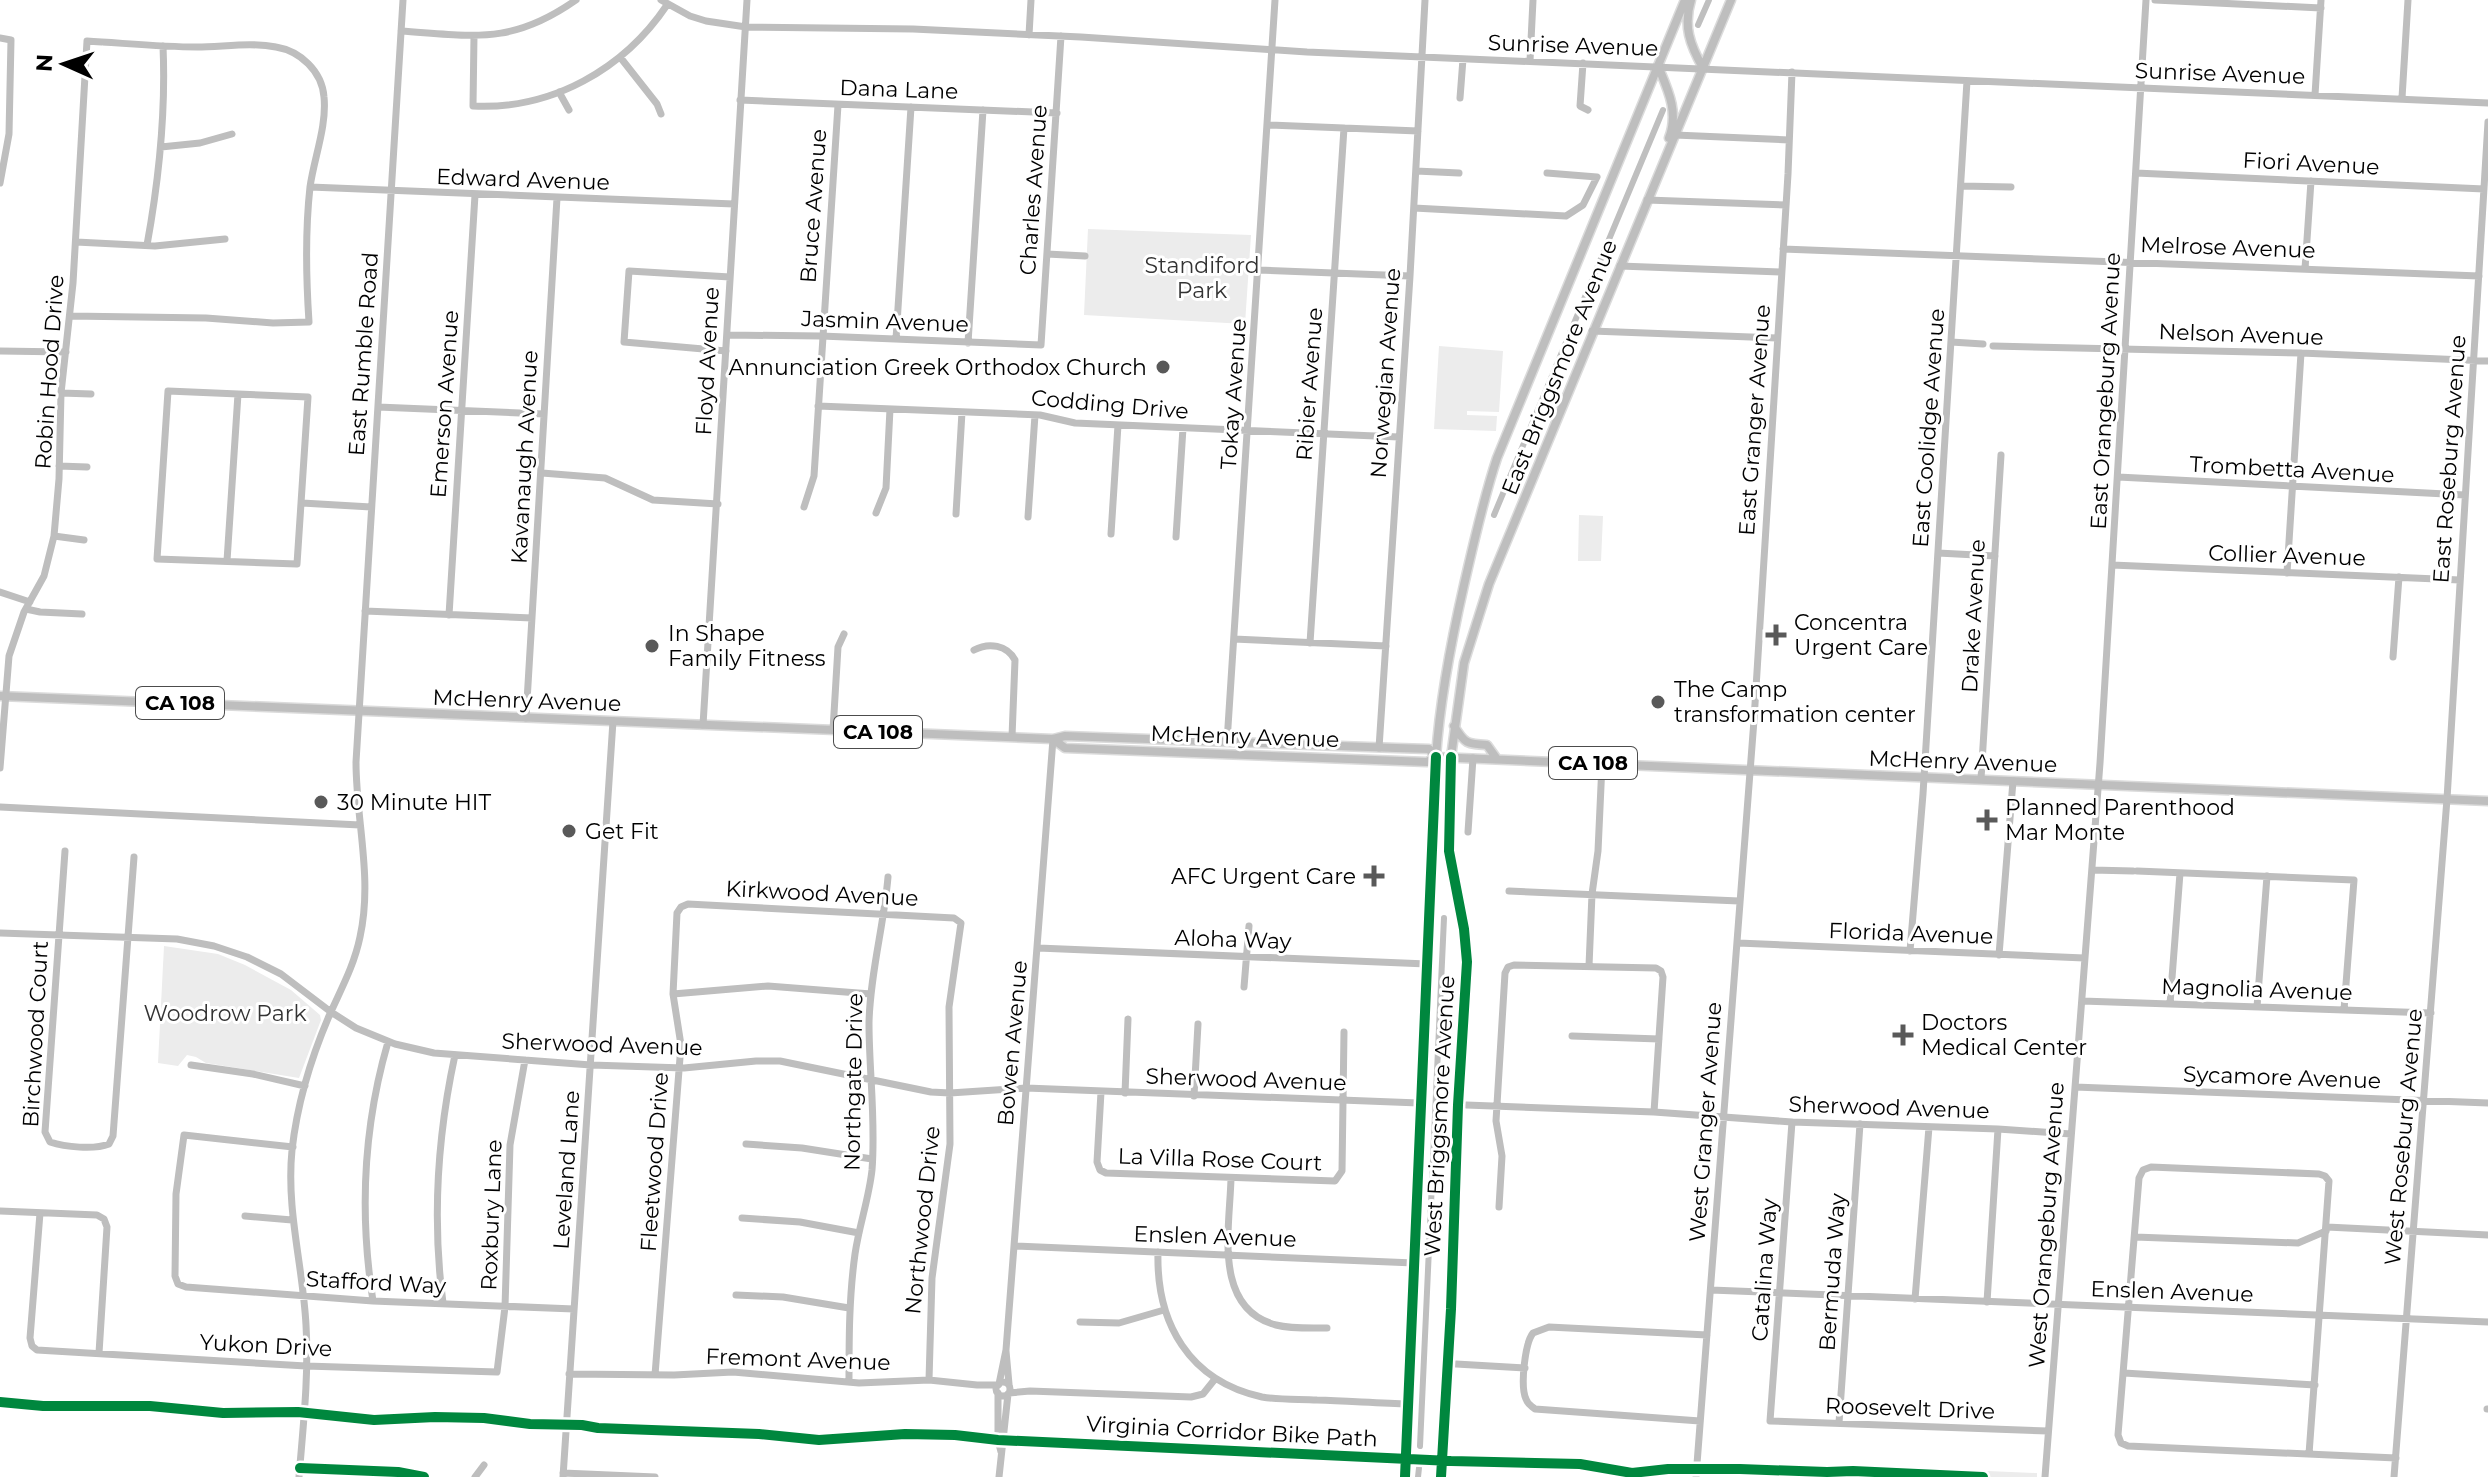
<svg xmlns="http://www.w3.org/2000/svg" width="2488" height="1477" viewBox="0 0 2488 1477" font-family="Montserrat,sans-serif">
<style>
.green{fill:#ececec}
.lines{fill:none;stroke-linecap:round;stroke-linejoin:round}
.canal{stroke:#bfbfbf;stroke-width:6}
.major-casing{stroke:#dbdbdb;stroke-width:11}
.minor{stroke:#bebebe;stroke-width:7}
.major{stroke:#bebebe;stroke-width:8}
.cycleway-casing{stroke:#fff;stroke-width:15}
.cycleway{stroke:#00873e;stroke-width:10}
.poi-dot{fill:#595959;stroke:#fff;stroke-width:3}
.labels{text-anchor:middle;stroke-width:6;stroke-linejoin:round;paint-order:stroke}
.shield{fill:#fff;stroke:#4c4c4c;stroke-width:2}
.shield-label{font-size:20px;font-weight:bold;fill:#000}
.street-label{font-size:22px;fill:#000;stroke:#fff}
.park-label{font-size:22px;fill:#333;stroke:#fff}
.poi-label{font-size:22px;fill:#000;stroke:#fff;text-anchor:start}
</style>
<rect width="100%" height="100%" fill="#fff"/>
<!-- green -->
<path class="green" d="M 1088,229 L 1251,235 L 1245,324 L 1084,315 Z
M 1439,346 L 1503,351 L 1499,412 L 1467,411 L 1467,415 L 1497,416 L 1496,431 L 1434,429 Z
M 1579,515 L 1603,516 L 1601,561 L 1578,561 Z
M 164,946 L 218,954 L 245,965 L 291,990 L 320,1015 L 321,1020 L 299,1078 L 206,1063 L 196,1057 L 187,1055 L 178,1066 L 158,1063 Z
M 1871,1466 L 2035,1473 L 2037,1473 L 2037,1477 L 1870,1477 Z"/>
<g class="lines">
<!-- canal -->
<path class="canal" d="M 1698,25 L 1709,0
M 1494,515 L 1663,110
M 1420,1446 L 1444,918
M 1418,1477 L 1419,1468"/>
<!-- major casing -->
<g class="major-casing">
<path id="major" d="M 1691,0 C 1683,26 1690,45 1703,68
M 1658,66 C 1668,90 1679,112 1669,138
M 0,696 L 1053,739 L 1065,736 L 1396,748 L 1429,749 L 1436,757
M 1454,726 C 1465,744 1467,744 1487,745 L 1497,759
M 1053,739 L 1065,748 L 1427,762 L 1436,757 L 2488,801
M 1405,1477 L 1436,757 C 1440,698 1451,642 1464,585 C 1474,542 1483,500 1497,458 L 1685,0
M 1441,1477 L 1451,1309 L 1458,1105 L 1467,962 L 1464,929 L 1449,851 L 1451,757 L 1464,663 L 1489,584 L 1731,0"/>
</g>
<!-- minor -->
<path class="minor" d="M 661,0 L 690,16 L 706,21 L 746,27 L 913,29 L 1081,37 L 1307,52 L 2488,103
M 2155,0 L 2321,8
M 401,31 C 475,36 512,45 576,0
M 1029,35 L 1031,0
M 474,36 L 473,106 C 552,110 624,69 667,5
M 0,38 L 11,40 L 9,134 L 0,183
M 620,57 L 657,104 L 661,114
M 1530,61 L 1533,0
M 1583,63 L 1580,106 L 1588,110
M 559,92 L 569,110
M 2315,95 L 2321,0
M 1460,98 L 1463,59
M 2402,98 L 2408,0
M 740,100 L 1057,113
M 1267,125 L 1418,131
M 1675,135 L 1789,140
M 161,147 L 200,143 L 232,134
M 1416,171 L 1459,173
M 2136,173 L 2484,189
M 1961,186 L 2011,187
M 310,187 L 734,204
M 1647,200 L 1786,205
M 1414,208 L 1566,216 L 1583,205 L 1597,177 L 1547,173
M 76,242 L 155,246 L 225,239
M 147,245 C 159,179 166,113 163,46
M 1783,249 L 2479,276
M 1047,254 L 1085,256
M 1620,266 L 1781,272
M 2305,269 L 2311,181
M 1259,270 L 1410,276
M 1592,331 L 1777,338
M 727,335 L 821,336 L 1041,345 L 1061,36
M 896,339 L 911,107
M 1951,342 L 1983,344
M 968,343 L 983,110
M 1993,346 L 2301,353 L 2488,361
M 0,351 L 66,352
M 726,351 L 624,342 L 629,271 L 730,277
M 168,391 L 308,397 L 297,564 L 157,559 Z
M 61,393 L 91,394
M 818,406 L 1040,415 L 1075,423 L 1399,437
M 378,407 L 544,414
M 59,466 L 87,467
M 542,473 L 605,478 L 653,500 L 718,504
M 2118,477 L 2465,495
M 302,503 L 371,507
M 804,507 L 814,476 L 838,105
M 876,513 L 886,488 L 890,409
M 956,514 L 962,412
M 1028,517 L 1035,415
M 1111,534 L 1118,425
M 54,536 L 84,540
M 1176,537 L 1183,428
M 1938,553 L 1995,556
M 227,561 L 238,394
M 2112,565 L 2460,580
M 2287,573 L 2301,353
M 0,592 L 30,602
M 26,609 L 40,612 L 82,614
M 365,611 L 532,618
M 449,615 L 475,195
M 1234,639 L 1386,646
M 1310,643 L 1344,128
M 974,650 C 989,642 1007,645 1015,660 L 1012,737
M 2393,657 L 2399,577
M 526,718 L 557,198
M 703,725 L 747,0
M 833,730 L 838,647 L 844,634
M 1227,742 L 1275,0
M 1379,748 L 1410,276 L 1425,0
M 0,768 L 9,656 L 24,612 L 44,576 L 54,536 L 59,479 L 61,393 L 73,283 L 87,41 C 123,43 160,47 197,47 C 222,47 251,42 276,47 C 300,51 322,71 324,97 C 327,126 314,158 310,187 C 305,232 306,277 309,322 L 273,323 L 206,318 L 70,316
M 1981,779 L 2001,455
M 0,807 L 360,825
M 1468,832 L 1473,758
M 65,851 L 45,1132 L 50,1142 C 65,1147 94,1150 109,1144 L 113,1136 L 134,857
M 2092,870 L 2133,871
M 2137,871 L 2354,880 L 2344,1010
M 1509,891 L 1739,901
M 0,933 L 177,939 L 214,946 L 247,957 L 281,974 L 331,1012 L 356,1028 L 395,1044 L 434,1053 L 591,1065 L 684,1068 L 756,1061 L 780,1061 L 931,1092 L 950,1093 L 1026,1088 L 1419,1103
M 1738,943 L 2084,958
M 1038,948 L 1427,964
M 1910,951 L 1923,794 L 1967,81
M 1999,955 L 2013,781
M 1589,966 L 1592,894 L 1598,851 L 1602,764
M 1244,987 L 1249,926
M 673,994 L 768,986 L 871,994
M 2082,1001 L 2431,1013
M 2170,1004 L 2180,873
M 2257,1007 L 2267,876
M 1572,1036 L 1659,1039
M 191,1065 L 253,1074 L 305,1086
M 2075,1087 L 2488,1103
M 1101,1092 L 1097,1162 L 1100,1170 L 1106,1173 L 1335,1181 L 1342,1171 L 1344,1032
M 1125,1093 L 1128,1019
M 1194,1096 L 1198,1024
M 1466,1105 L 1654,1112 L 1792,1122 L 1998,1129 L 2071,1134
M 1792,1122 L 1770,1421 L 2048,1431
M 746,1144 L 802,1148 L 872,1159
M 293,1147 L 184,1135 L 176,1194 L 175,1276 L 178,1284 L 186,1287 L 373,1301 L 574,1309
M 1231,1178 C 1230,1227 1212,1308 1276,1325 C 1292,1329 1310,1328 1327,1328
M 1499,1207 L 1502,1156 L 1496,1121 L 1505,973 L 1508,967 L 1514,965 L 1656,968 L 1661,971 L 1663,977 L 1654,1112
M 0,1211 L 97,1215 L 104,1219 L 107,1227 L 99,1353
M 40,1213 L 30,1338 L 32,1346 L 37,1350 L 306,1366 L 497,1372 L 505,1307 L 510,1145 L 525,1060
M 245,1216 L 292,1220
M 742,1218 L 800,1222 L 859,1233
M 2327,1227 L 2488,1235
M 2135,1237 L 2298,1243 L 2326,1231
M 1014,1246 L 1414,1263
M 1158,1252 C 1156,1323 1189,1381 1262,1397 C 1279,1400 1299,1399 1317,1400 C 1347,1401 1378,1403 1409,1404
M 1711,1290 L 2488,1322
M 736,1295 L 783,1297 L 849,1308
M 1915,1299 L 1929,1127
M 373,1301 C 359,1212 363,1128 388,1042
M 1987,1302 L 1998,1129
M 443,1303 C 432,1219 437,1138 455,1055
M 1080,1322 L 1119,1323 L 1164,1310
M 1006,1351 L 1009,1384
M 1456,1364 L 1525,1368
M 2124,1373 L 2315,1385
M 569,1374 L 674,1375 L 733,1372 L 859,1383 L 929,1380 L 977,1385 L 998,1385
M 655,1375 L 681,1045 L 673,994 L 677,913 L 681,907 L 688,904 L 954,918 L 961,923 L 949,1007 L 950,1144 L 932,1278 L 929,1380
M 849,1382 C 849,1339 849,1297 855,1254 C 859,1226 869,1198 872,1170 C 876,1120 869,1072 869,1023 C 870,974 884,925 888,877
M996 1389a7 7 0 1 1 14 0a7 7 0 1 1-14 0Z
M 999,1384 L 1006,1350 L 1053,739
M 998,1393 L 998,1440 L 1001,1452
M 1009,1393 L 1030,1391 L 1191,1397 L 1203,1394 L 1215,1379
M 2487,1409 L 2488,1409
M 1700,1421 L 1535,1409 C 1530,1405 1528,1405 1526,1399 C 1520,1386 1525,1343 1533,1333 L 1549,1327 L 1707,1335
M 1839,1423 L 1860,1124
M 2309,1454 L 2329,1181 L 2325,1176 L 2319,1174 L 2151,1167 L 2143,1170 L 2139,1178 L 2118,1435 L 2121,1443 L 2128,1446 L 2396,1458
M 300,1468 L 398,1472 L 424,1477
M 563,1473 L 655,1477
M 299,1477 C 303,1427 309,1376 306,1325 C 303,1266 286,1210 292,1150 C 297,1105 311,1058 329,1016 C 341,989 354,966 360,937 C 373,878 356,821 356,762 L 403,0
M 475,1477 L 484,1465
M 563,1477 L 613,721
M 999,1477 L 1008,1394
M 1696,1477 L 1754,720 L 1788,174 L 1792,72
M 2045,1477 L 2100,763 L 2146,0
M 2394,1477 L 2447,799 L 2488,122"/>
<!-- major -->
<use href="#major" class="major"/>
<!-- cycleway casing -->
<g class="cycleway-casing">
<path id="cycleway" d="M 0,1402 L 43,1406 L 150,1406 L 223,1413 L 298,1412 L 374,1420 L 435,1417 L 484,1418 L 530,1424 L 582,1425 L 598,1428 L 759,1434 L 819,1440 L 905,1434 L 955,1435 L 998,1440 L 1451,1461 L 1580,1464 L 1632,1473 L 1668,1469 L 1740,1469 L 1827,1472 L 1853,1471 L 1983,1477
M 300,1468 L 398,1472 L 424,1477
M 1405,1477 L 1436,757
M 1441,1477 L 1451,1309 L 1458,1105 L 1467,962 L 1464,929 L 1449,851 L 1451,757"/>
</g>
<!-- cycleway -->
<use href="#cycleway" class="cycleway"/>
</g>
<!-- markers -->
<g class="poi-dot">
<circle cx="1163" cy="367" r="8"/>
<path d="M1772 623h8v8h8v8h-8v8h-8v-8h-8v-8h8z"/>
<circle cx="652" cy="646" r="8"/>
<circle cx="1658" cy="702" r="8"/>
<circle cx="321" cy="802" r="8"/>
<path d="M1983 808h8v8h8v8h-8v8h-8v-8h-8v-8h8z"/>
<circle cx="569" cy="831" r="8"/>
<path d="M1370 864h8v8h8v8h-8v8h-8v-8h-8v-8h8z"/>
<path d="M1899 1023h8v8h8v8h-8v8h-8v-8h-8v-8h8z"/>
</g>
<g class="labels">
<!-- shield labels -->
<g class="shield">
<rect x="136" y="687" width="88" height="32" rx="6"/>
<rect x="834" y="716" width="88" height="32" rx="6"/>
<rect x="1549" y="747" width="88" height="32" rx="6"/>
</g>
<g class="shield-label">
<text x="180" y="710">CA 108</text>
<text x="878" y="739">CA 108</text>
<text x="1593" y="770">CA 108</text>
</g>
<!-- street labels -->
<g class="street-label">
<text transform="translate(1573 45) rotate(2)" y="8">Sunrise Avenue</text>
<text transform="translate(2220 73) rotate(2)" y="8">Sunrise Avenue</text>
<text transform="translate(899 89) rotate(2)" y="8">Dana Lane</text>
<text transform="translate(2311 163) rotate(3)" y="8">Fiori Avenue</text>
<text transform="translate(523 179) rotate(2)" y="8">Edward Avenue</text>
<text transform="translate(1033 190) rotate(-86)" y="8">Charles Avenue</text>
<text transform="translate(813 206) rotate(-86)" y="8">Bruce Avenue</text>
<text transform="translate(2228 247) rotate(2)" y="8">Melrose Avenue</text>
<text transform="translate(885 321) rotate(2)" y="8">Jasmin Avenue</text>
<text transform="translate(2241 334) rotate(2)" y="8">Nelson Avenue</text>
<text transform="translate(363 354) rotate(-86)" y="8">East Rumble Road</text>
<text transform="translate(707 361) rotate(-87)" y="8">Floyd Avenue</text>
<text transform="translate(1559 367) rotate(-68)" y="8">East Briggsmore Avenue</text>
<text transform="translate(49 372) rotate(-86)" y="8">Robin Hood Drive</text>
<text transform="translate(1385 373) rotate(-86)" y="8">Norwegian Avenue</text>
<text transform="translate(1309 384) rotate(-86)" y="8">Ribier Avenue</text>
<text transform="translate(2105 391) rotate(-87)" y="8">East Orangeburg Avenue</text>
<text transform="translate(1233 394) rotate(-86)" y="8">Tokay Avenue</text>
<text transform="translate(444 404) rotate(-86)" y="8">Emerson Avenue</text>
<text transform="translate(1110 404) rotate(5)" y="8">Codding Drive</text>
<text transform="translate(1754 420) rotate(-86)" y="8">East Granger Avenue</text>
<text transform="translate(1928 428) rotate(-86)" y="8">East Coolidge Avenue</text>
<text transform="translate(524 457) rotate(-87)" y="8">Kavanaugh Avenue</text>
<text transform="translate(2449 459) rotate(-86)" y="8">East Roseburg Avenue</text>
<text transform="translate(2292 469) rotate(3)" y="8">Trombetta Avenue</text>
<text transform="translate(2287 555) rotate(2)" y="8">Collier Avenue</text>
<text transform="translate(1973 616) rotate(-87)" y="8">Drake Avenue</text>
<text transform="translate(527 700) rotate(2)" y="8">McHenry Avenue</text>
<text transform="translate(1245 736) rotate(2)" y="8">McHenry Avenue</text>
<text transform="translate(1963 761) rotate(2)" y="8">McHenry Avenue</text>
<text transform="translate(822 893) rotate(3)" y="8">Kirkwood Avenue</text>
<text transform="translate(1911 933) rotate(2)" y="8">Florida Avenue</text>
<text transform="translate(1233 939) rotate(2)" y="8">Aloha Way</text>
<text transform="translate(2257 989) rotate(2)" y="8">Magnolia Avenue</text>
<text transform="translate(35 1034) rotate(-87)" y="8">Birchwood Court</text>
<text transform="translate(1012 1043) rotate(-85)" y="8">Bowen Avenue</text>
<text transform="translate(602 1044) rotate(2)" y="8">Sherwood Avenue</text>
<text transform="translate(2282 1077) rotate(2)" y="8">Sycamore Avenue</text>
<text transform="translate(1246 1079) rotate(2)" y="8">Sherwood Avenue</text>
<text transform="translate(853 1082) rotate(-89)" y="8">Northgate Drive</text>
<text transform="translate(1889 1107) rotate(2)" y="8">Sherwood Avenue</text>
<text transform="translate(1439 1116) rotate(-87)" y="8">West Briggsmore Avenue</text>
<text transform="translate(1705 1122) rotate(-86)" y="8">West Granger Avenue</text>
<text transform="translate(2403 1137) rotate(-85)" y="8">West Roseburg Avenue</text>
<text transform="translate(1220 1159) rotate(2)" y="8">La Villa Rose Court</text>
<text transform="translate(654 1162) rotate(-86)" y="8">Fleetwood Drive</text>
<text transform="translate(566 1170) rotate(-86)" y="8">Leveland Lane</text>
<text transform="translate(491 1215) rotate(-88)" y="8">Roxbury Lane</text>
<text transform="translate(922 1220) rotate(-84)" y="8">Northwood Drive</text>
<text transform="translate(2046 1225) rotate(-86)" y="8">West Orangeburg Avenue</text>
<text transform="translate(1215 1236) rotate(2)" y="8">Enslen Avenue</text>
<text transform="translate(1764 1270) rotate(-86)" y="8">Catalina Way</text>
<text transform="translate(1832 1272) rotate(-86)" y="8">Bermuda Way</text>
<text transform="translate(376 1282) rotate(3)" y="8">Stafford Way</text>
<text transform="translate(2172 1291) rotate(2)" y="8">Enslen Avenue</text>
<text transform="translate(266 1345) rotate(3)" y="8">Yukon Drive</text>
<text transform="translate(798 1359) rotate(2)" y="8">Fremont Avenue</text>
<text transform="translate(1910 1408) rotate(2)" y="8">Roosevelt Drive</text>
<text transform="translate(1232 1431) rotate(3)" y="8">Virginia Corridor Bike Path</text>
</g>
<!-- park labels -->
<g class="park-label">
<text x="1202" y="273">Standiford<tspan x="1202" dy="25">Park</tspan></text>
<text x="225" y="1021">Woodrow Park</text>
</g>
<!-- poi labels -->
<g class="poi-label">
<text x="1147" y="375" text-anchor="end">Annunciation Greek Orthodox Church</text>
<text x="1794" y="630">Concentra<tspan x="1794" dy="25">Urgent Care</tspan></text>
<text x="668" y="641">In Shape<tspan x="668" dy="25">Family Fitness</tspan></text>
<text x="1674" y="697">The Camp<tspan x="1674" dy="25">transformation center</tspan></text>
<text x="337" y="810">30 Minute HIT</text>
<text x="2005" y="815">Planned Parenthood<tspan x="2005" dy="25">Mar Monte</tspan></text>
<text x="585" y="839">Get Fit</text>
<text x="1356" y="884" text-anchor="end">AFC Urgent Care</text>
<text x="1921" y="1030">Doctors<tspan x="1921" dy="25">Medical Center</tspan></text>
</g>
</g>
<!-- north arrow -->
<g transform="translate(64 64) rotate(273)" stroke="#ffffff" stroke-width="6" paint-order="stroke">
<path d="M0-6L14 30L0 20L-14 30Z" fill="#000000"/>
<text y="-12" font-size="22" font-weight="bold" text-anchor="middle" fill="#000000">N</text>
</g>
</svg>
